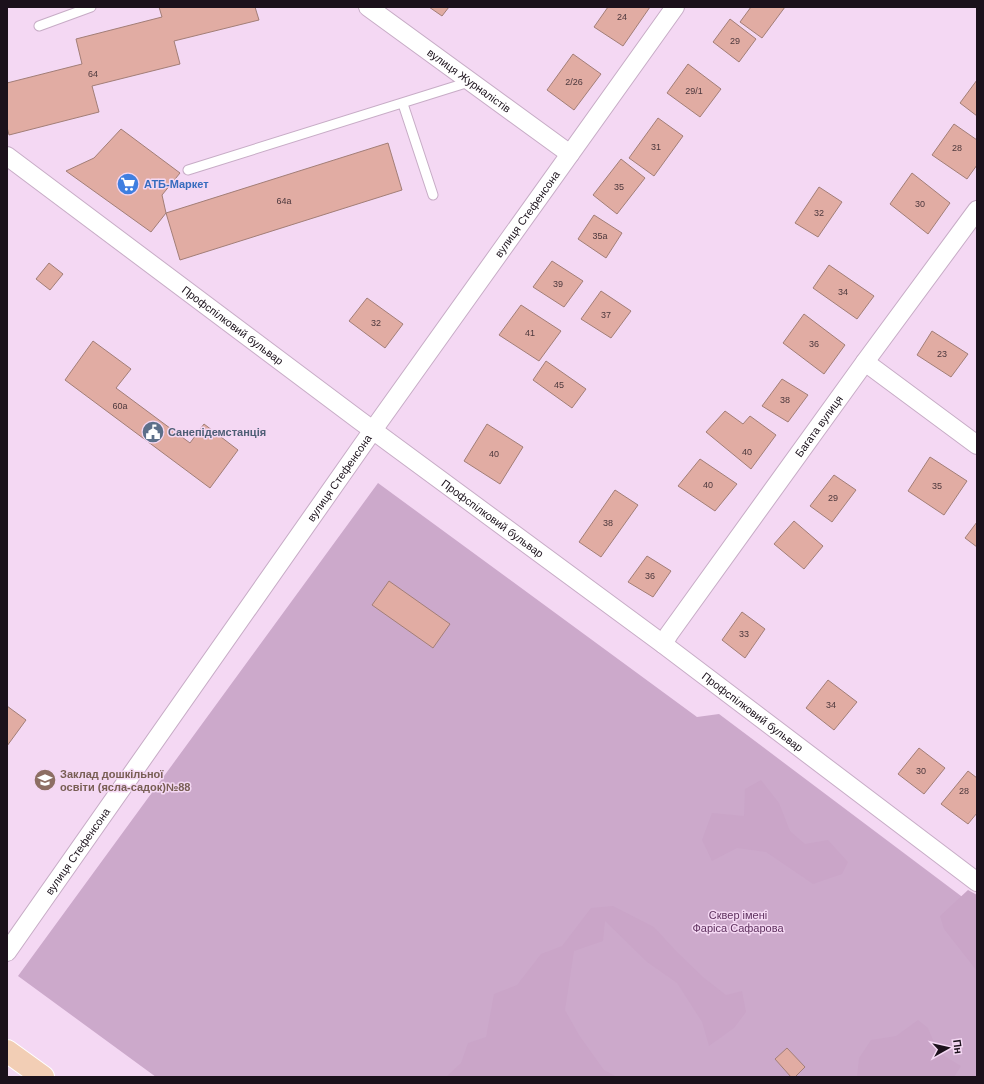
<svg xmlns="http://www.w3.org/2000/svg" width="984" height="1084" viewBox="0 0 984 1084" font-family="Arial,sans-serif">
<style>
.green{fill:#cca9cb}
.forest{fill:#caa5c8}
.building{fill:#e1aca3;stroke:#a27e77}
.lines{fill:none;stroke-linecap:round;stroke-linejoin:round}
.service-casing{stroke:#c7acc6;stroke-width:11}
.minor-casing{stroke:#c7acc6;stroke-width:20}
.primary-casing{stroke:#fff;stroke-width:24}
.service{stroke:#fff;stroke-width:9}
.minor{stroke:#fff;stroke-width:18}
.primary{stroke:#f2ceb5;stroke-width:22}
.labels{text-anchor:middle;stroke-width:3;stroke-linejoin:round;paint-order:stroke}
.number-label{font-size:9px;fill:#4c383d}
.street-label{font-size:11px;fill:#1b111b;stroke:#f4d8f3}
.shop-label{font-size:11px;font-weight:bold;fill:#366cbe;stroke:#f4d8f3;text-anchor:start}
.service-label{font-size:11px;font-weight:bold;fill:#4e5e75;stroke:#f4d8f3;text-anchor:start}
.education-label{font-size:11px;font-weight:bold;fill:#785e54;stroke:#f4d8f3;text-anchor:start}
.park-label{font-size:11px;fill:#5e305e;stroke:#f4d8f3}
</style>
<rect width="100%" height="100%" fill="#f4d8f3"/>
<!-- green -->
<path class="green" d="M 378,483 L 697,717 L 719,714 L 977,908 L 977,1077 L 156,1077 L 18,976 Z"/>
<!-- forest -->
<path class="forest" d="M 761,780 L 779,803 L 790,831 L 805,844 L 828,840 L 848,862 L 842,874 L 813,884 L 766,852 L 737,848 L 712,861 L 702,840 L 712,813 L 744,816 L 745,789 Z
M 968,890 L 977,895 L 977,971 L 944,929 L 940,916 Z
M 613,906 L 654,927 L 677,952 L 703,977 L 726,995 L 742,991 L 746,1012 L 734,1028 L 709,1046 L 702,1022 L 677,983 L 647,962 L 605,921 L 603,941 L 574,951 L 565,1010 L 579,1035 L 604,1070 L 617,1077 L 446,1077 L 461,1063 L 468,1043 L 486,1037 L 494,994 L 517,985 L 541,954 L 562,946 L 591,908 Z
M 918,1020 L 928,1028 L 938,1052 L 961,1066 L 954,1077 L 857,1077 L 859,1058 L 871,1040 L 896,1036 Z"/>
<!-- building -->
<path class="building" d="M 159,7 L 255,7 L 259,20 L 174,41 L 180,64 L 92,86 L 99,112 L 9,135 L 7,127 L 7,83 L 82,64 L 76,39 L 162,17 Z
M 429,7 L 449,7 L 442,16 Z
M 608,7 L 650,7 L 623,46 L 594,27 Z
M 751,7 L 785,7 L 762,38 L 740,22 Z
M 730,19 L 756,39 L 739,62 L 713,42 Z
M 573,54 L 601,74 L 574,110 L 547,90 Z
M 688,64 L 721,89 L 700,117 L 667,93 Z
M 977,80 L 977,116 L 960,103 Z
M 658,118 L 683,136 L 654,176 L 629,158 Z
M 954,124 L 977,140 L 977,165 L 967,179 L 932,155 Z
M 121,129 L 180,173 L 162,195 L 166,213 L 151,232 L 66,171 L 94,158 Z
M 388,143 L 402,190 L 180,260 L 166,213 Z
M 621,159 L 645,178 L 617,214 L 593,195 Z
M 912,173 L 950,203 L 928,234 L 890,204 Z
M 819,187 L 842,202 L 818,237 L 795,223 Z
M 594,215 L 622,233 L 606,258 L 578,239 Z
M 552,261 L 583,281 L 564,307 L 533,287 Z
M 49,263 L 63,274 L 50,290 L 36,279 Z
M 829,265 L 874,296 L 857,319 L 813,288 Z
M 601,291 L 631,311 L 611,338 L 581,319 Z
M 367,298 L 403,324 L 385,348 L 349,321 Z
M 521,305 L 561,331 L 539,361 L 499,335 Z
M 804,314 L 845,345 L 824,374 L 783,343 Z
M 932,331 L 968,354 L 951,377 L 917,355 Z
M 93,341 L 131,369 L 116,388 L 190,443 L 204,424 L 238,450 L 210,488 L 65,380 Z
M 546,361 L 586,389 L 572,408 L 533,380 Z
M 782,379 L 808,395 L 788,422 L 762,406 Z
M 725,411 L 743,424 L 750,416 L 776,435 L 751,469 L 706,432 Z
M 487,424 L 523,447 L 500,484 L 464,461 Z
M 930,457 L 967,481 L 944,515 L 908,491 Z
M 700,459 L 737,484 L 715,511 L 678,486 Z
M 834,475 L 856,490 L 832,522 L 810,506 Z
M 615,490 L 638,505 L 601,557 L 579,542 Z
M 794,521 L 823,546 L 804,569 L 774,544 Z
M 977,522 L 977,547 L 965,538 Z
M 647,556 L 671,571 L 653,597 L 628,582 Z
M 389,581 L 450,624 L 433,648 L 372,605 Z
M 742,612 L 765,629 L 745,658 L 722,640 Z
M 828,680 L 857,702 L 834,730 L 806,708 Z
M 7,706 L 26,720 L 7,746 Z
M 919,748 L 945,768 L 924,794 L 898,774 Z
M 968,771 L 977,778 L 977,813 L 968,824 L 941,804 Z
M 787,1048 L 805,1067 L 795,1077 L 791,1077 L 775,1059 Z"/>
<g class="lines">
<!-- service casing -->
<g class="service-casing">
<path id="service" d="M 39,26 L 91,7
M 403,104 L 433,195
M 188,170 L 469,82"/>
</g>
<!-- minor casing -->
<g class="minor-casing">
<g id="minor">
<path id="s1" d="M 368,7 L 570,154"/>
<path id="s2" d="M 7,156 L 359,420 L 663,644 L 977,882"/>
<path d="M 865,362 L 977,445"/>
<path id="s3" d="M 663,644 L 669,634 L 865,362 L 977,210"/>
<path id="s4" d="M 7,952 L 373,430 L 675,7"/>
</g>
</g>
<!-- primary casing -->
<g class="primary-casing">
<path id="primary" d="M 7,1051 L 43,1077"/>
</g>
<!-- service -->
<use href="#service" class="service"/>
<!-- minor -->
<use href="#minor" class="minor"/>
<!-- primary -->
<use href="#primary" class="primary"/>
</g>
<!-- icons -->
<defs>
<g id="supermarket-disc" transform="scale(1.15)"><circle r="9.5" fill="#3f7fe0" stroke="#f4d8f3"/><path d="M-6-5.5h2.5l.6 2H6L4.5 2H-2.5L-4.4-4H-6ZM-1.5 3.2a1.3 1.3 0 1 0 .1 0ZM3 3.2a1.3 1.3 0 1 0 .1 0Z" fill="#fff"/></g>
<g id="civic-disc" transform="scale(1.15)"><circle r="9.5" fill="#5c6f8a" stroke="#f4d8f3"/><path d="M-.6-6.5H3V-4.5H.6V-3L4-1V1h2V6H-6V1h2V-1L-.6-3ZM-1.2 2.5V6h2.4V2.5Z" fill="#fff"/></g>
<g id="school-disc" transform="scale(1.15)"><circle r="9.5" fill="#8d6e63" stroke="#f4d8f3"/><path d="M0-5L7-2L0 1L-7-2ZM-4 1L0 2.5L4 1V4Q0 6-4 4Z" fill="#fff"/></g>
</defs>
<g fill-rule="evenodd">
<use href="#supermarket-disc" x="128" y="184"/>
<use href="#civic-disc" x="153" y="432"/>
<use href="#school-disc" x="45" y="780"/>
</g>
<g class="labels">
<!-- number labels -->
<g class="number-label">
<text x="622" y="20">24</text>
<text x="735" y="44">29</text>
<text x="93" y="77">64</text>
<text x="574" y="85">2/26</text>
<text x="694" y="94">29/1</text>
<text x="656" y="150">31</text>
<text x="957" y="151">28</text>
<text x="619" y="190">35</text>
<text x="284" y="204">64а</text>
<text x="920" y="207">30</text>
<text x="819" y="216">32</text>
<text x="600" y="239">35а</text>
<text x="558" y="287">39</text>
<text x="843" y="295">34</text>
<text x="606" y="318">37</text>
<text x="376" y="326">32</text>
<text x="530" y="336">41</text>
<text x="814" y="347">36</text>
<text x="942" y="357">23</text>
<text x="559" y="388">45</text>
<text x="785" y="403">38</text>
<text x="120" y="409">60а</text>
<text x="747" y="455">40</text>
<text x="494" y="457">40</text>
<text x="708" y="488">40</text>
<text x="937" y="489">35</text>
<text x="833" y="501">29</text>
<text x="608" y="526">38</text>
<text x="650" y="579">36</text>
<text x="744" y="637">33</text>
<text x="831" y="708">34</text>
<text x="921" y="774">30</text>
<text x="964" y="794">28</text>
</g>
<!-- street labels -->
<g class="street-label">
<text dy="4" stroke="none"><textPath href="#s1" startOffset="125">вулиця Журналістів</textPath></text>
<text dy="4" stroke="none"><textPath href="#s4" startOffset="903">вулиця Стефенсона</textPath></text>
<text dy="4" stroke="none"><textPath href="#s2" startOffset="282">Профспілковий бульвар</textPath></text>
<text dy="4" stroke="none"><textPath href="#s3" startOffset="268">Багата вулиця</textPath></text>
<text dy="4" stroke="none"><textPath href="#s4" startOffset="579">вулиця Стефенсона</textPath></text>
<text dy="4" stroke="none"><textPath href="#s2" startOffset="606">Профспілковий бульвар</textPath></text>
<text dy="4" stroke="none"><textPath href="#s2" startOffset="930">Профспілковий бульвар</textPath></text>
<text dy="4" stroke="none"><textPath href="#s4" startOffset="123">вулиця Стефенсона</textPath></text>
</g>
<!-- shop labels -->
<g class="shop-label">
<text x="144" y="188">АТБ-Маркет</text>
</g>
<!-- service labels -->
<g class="service-label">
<text x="168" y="436">Санепідемстанція</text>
</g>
<!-- education labels -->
<g class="education-label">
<text x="60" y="778">Заклад дошкільної<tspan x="60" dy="13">освіти (ясла-садок)№88</tspan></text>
</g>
<!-- park labels -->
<g class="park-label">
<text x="738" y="919">Сквер імені<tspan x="738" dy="13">Фаріса Сафарова</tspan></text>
</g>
</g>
<!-- border -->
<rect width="984" height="1084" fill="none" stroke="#1b111b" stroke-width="16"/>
<!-- north arrow -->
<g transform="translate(948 1048) rotate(82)" stroke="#f4d8f3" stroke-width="3" paint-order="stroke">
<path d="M0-3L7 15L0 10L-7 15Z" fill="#1b111b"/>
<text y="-6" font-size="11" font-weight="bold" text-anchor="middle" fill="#1b111b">Пн</text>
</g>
</svg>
